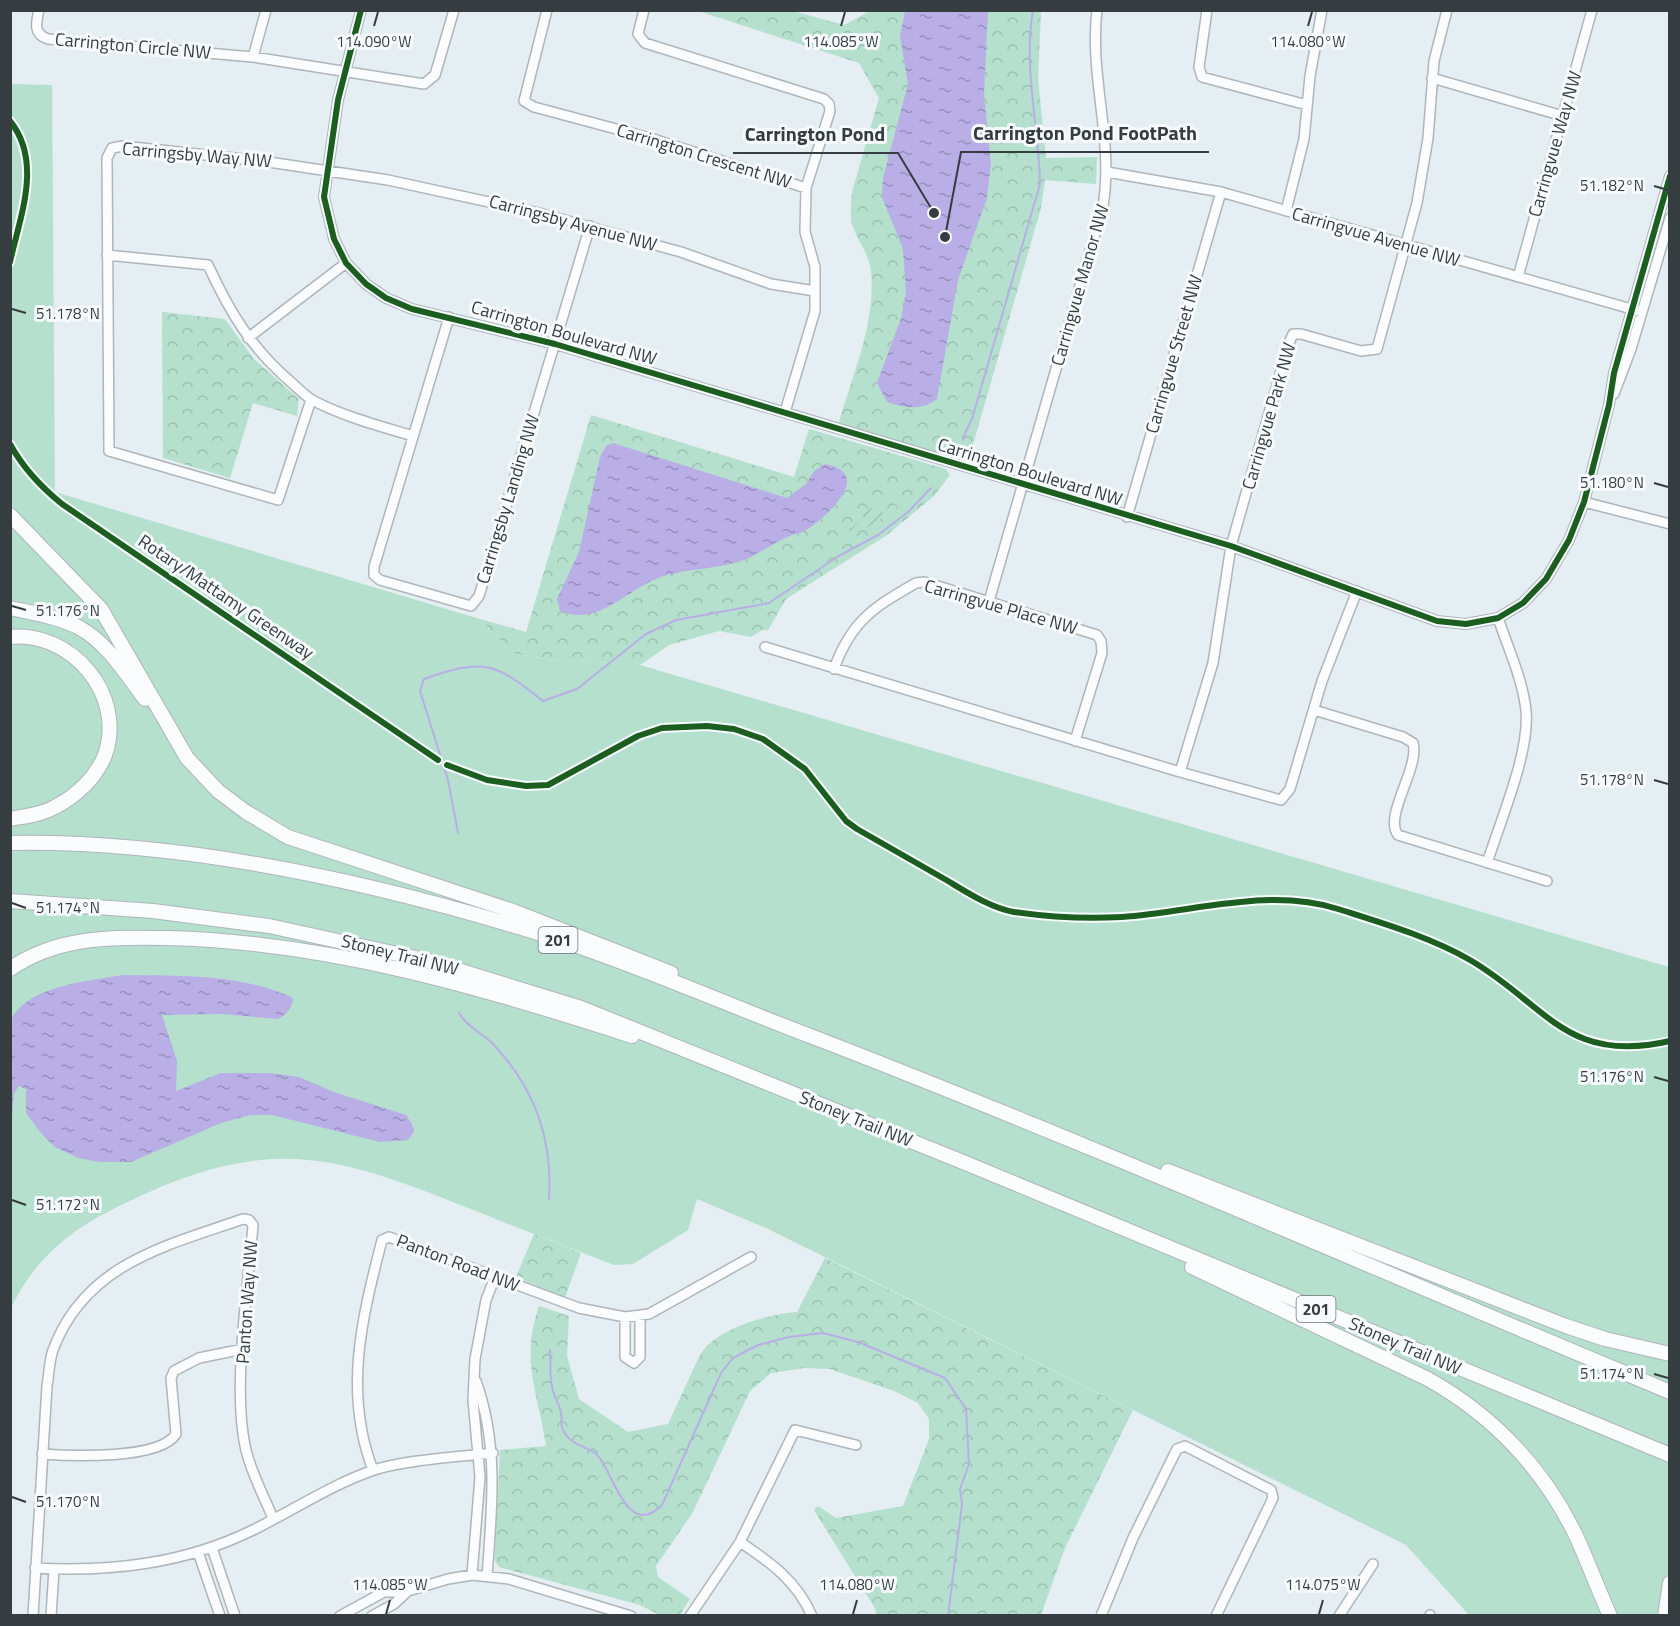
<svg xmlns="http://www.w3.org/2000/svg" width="1680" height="1626" viewBox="0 0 1680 1626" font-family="'Titillium Web',sans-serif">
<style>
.grass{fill:#b4e0cd}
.forest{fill:url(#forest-crowns)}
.garden{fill:url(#garden-furrows)}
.water{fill:url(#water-ripples)}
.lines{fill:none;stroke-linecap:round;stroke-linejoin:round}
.stream{stroke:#b9afe6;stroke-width:2}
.minor-casing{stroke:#aeb6ba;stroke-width:12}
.highway-casing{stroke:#aeb6ba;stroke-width:16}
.minor{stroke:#fbfcfd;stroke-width:9}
.highway{stroke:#fbfcfd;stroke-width:14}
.cycleway-casing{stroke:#f7fbfd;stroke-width:10}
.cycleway{stroke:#1b5e20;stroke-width:6}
.ticks{fill:none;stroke:#363d41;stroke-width:2}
.labels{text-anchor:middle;stroke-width:6;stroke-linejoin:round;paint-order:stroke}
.shield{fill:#f7fbfd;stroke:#707679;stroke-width:1.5}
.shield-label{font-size:16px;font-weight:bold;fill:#363d41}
.street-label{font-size:18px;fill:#363d41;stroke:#f7fbfd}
.ticks-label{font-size:15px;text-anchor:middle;fill:#363d41;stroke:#f7fbfd;stroke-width:6;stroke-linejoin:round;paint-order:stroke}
.leader{fill:none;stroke:#363d41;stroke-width:2}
.callout-dot{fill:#363d41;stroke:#f7fbfd;stroke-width:2}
.callout-label{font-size:20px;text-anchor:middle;font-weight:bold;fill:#363d41;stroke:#f7fbfd;stroke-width:6;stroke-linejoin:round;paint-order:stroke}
</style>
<defs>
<pattern id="forest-crowns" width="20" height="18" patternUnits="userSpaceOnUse" patternTransform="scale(1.5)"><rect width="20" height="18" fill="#b4e0cd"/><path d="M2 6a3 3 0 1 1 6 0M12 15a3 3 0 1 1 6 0" fill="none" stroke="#9bc1b1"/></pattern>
<pattern id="garden-furrows" width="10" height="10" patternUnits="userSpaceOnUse" patternTransform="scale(1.5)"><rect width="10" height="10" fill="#b4e0cd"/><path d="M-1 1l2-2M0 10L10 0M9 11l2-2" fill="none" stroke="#9bc1b1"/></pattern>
<pattern id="water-ripples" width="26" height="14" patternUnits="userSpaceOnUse" patternTransform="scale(1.5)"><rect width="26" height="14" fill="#b9afe6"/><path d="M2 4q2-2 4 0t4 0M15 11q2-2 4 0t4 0" fill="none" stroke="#9790bc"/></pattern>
</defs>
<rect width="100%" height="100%" fill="#e4eef3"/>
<!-- grass -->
<path class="grass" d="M 11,84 L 52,85 L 55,492 L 480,619 L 512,653 L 546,659 L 640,665 L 1669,967 L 1669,1615 L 1469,1615 L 1406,1545 L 766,1228 L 697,1199 L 688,1230 L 633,1264 L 614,1265 C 565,1246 515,1227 466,1207 C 403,1183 342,1156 273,1159 C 223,1162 178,1178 134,1199 C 80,1223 37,1253 11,1308 Z"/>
<!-- forest -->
<path class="forest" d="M 698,11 L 793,11 L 844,25 L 870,11 L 1041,11 L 1038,78 L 1046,158 L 1097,157 L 1096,184 L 1045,180 L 1041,208 L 968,462 L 856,430 L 839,422 C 853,374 876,322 871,271 C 869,253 857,240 852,224 C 850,214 851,202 852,192 L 879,98 L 859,63 Z
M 162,312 L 225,319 L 253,358 L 299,399 L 297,416 L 253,403 L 230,478 L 163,458 Z
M 591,415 L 794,477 L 809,429 L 946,469 L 950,475 L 934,496 L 887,535 L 786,599 L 768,630 L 762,630 L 751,637 L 719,631 L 669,645 L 640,665 L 546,659 L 512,653 L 480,619 L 526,632 Z
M 534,1234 L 581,1253 L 565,1297 L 516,1277 Z
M 825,1258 L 1133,1410 L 1065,1548 L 1041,1615 L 876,1615 L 876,1610 L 814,1510 L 818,1506 L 836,1518 L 903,1506 L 929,1439 L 929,1419 L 918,1403 L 894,1391 L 830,1369 L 804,1368 L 771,1373 L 750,1391 L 693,1512 L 656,1566 L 658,1577 L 690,1599 L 680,1615 L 660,1615 L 640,1605 L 499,1567 L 495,1561 L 495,1554 L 500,1450 L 546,1446 C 538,1391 520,1363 539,1306 L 569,1316 L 567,1356 L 579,1399 L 628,1432 L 668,1424 L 699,1357 C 713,1329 768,1314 797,1312 Z"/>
<!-- garden -->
<path class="garden" d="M 895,505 L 897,507 C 893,512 852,537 848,537 L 850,529 L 863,519 L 864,510 L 872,508 L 877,512 L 884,513 Z"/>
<!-- water -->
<path class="water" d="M 905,11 L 988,11 L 984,94 L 991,163 L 989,180 L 987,198 L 958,280 L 937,399 C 922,411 904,408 887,402 L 877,383 L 901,318 L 906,292 L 903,249 L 882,197 L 883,178 L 908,84 L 900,36 Z
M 613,443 L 787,498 L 806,484 L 814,471 L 825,464 C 875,473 827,517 806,530 C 800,534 792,534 785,538 C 773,544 761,552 749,558 C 723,569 691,568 664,576 C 628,587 599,628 560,611 L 557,599 L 579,552 L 600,457 L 606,446 Z
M 123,975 C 180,976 239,973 293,998 C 292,1009 287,1014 278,1019 L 221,1014 L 162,1015 L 177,1061 L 176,1091 L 221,1073 L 270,1073 L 299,1077 L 334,1092 L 406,1115 L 412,1124 L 414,1132 L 408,1140 L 380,1142 L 272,1115 L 250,1115 L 221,1123 L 131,1162 L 100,1162 L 78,1158 L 55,1147 L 41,1133 L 26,1113 L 26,1089 L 19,1086 L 14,1093 L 11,1131 C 10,1114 7,1029 11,1020 C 28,985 90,981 123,975 Z"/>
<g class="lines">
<!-- stream -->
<path class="stream" d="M 963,438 L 972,419 L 1040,184 C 1039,127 1023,67 1033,10
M 458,833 L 448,780 L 420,691 L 424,679 C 484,658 494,662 543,701 L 577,689 L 646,634 L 676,620 L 769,603 L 837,557 L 878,535 L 908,512 L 931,488
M 459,1013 C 467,1027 482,1033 493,1044 C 535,1088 553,1139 549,1199
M 550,1350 C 551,1363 549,1379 553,1391 C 555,1399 560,1405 561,1413 C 562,1417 561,1422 562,1427 C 567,1444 584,1445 596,1454 C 612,1466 626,1542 662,1505 L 721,1373 L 733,1358 L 758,1345 L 789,1337 L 823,1333 L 858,1342 L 945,1378 L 966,1409 L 969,1464 L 960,1489 L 962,1504 L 948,1616"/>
<!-- minor casing -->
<g class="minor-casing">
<path id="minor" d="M 39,10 C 36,23 33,34 48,39 L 253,57 L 424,84 L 435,75 L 454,10
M 361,10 L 338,100 L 324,197 L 334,239 L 346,263 L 366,284 L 386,298 L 412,309 L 555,344 L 1231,546 L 1437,621 L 1466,624 L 1498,618 L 1523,603 L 1546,579 L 1569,540 L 1584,502 L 1609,405 L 1614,373 L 1670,176
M 547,10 L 524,101 L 534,107 L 650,138 L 806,188
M 644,10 L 638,34 L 645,43 L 824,99 L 829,104 L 830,111 L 806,188 L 805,232 L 815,267 L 815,311 L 785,412
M 1207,10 L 1199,67 L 1202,77 L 1307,105
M 253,57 L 266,10
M 1432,78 L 1563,116
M 1107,172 L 1221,192 L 1642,312
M 1286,211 L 1304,139 L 1310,76 L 1322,10
M 107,255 L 208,265 C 230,313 252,349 292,383 C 299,389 306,397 314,401 C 345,417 380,426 413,436
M 1518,277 L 1592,10
M 449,317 L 374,567 L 374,575 L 380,580 L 471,606 L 479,596 L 590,226
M 248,338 L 346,263
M 1614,394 L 1631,349 L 1670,218
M 311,400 L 278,500 L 109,451 L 107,158 L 112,148 L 123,146 L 262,161 L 388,180 L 539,213 L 681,252 L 771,284 L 815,291
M 1584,502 L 1670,524
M 1127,517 L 1221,192
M 989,601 L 1103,206 C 1114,140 1089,77 1097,10
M 765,647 L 1180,772 L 1281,800 L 1290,789 L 1322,681 L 1357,591
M 834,669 C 851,621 874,607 916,583 L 924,582 L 938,586 L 1097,635 L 1101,641 L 1102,653 L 1075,741
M 1314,710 L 1403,737 L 1413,743 C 1420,768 1383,816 1398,835 L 1547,881
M 1180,772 L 1213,663 L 1231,546 L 1289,343 L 1293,334 L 1301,334 L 1361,351 L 1377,349 L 1417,203 L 1428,138 L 1434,61 L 1447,10
M 1487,863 C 1500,822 1530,752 1526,711 C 1523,680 1508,648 1498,618
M 625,1317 L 625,1357 L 634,1363 L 640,1357 L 640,1316
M 476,1381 C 499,1445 492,1509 487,1576
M 42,1454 C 70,1456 160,1460 176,1434 L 171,1378 L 174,1371 L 199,1358 L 243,1349
M 373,1470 C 343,1392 362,1318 382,1240 L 389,1237 L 579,1308 L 625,1317 L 649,1314 L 751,1257
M 740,1542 C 770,1562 797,1581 812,1616
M 212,1548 L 235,1616
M 198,1552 L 220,1616
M 35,1568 C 111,1572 184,1564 253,1530 C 292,1511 329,1486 371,1471 C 402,1460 458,1457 493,1453
M 472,1575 L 480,1477 L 473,1400 L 475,1359 L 486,1300 L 495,1277
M 1430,1615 L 1430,1616
M 33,1616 L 47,1386 C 49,1375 49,1361 53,1350 C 85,1264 165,1246 243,1219 L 249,1220 L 253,1225 C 248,1289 231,1394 247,1454 C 253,1476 264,1497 273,1518
M 51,1616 L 54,1569
M 340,1616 L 384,1592 L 408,1591 L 448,1579 L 472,1575 L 509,1579 L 631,1616
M 372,1616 L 394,1604 L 408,1591
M 690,1616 L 740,1542 L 795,1430 L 856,1445
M 1101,1616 L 1133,1538 L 1177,1449 L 1185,1446 L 1271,1490 L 1273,1498 L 1216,1616
M 1339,1616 L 1373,1564"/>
</g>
<!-- highway casing -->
<g class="highway-casing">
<path id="highway" d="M 10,515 L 101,609 L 187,758 L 218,791 L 246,812 L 288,837 L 513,911 L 671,973
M 10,608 C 33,613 58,617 78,627 C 107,642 126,674 145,699
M 10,637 C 72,631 126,695 105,755 C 96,778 76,796 55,807 C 41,815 25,816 10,819
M 10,843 C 190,840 386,885 557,939 C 643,967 728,1005 813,1037 C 1101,1148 1384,1273 1670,1392
M 10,901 L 153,911 L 269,926 L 425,960 L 581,1008 L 963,1162 L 1670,1455
M 10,969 C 57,936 113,937 168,938 C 328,942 481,987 632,1036
M 1168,1171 L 1566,1326 L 1605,1339 L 1670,1354
M 1192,1267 L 1428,1379 C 1494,1416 1546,1471 1578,1540 C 1589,1565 1599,1591 1610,1616
M 1665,1616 L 1670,1583"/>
</g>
<!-- minor -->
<use href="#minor" class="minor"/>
<!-- highway -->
<use href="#highway" class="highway"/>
<!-- cycleway casing -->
<g class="cycleway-casing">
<path id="cycleway" d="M 361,10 L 338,100 L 324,197 L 334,239 L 346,263 L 366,284 L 386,298 L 412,309 L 555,344 L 1231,546 L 1437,621 L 1466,624 L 1498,618 L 1523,603 L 1546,579 L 1569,540 L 1584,502 L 1609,405 L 1614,373 L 1670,176
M 10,121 C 43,162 20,216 10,262
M 10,444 C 23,468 41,487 62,504 L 438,760
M 447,765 L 487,780 L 526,786 L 548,785 L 638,736 L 662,728 L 707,726 L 734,729 L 763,739 L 805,769 L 846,821 L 857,829 C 888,847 918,864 948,881 C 968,893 991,908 1014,912 C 1049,917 1087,919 1122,917 C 1194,912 1268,887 1338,909 C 1382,923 1430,937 1470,960 C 1546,1004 1566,1065 1670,1041"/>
</g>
<!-- cycleway -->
<use href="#cycleway" class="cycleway"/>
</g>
<!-- ticks -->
<path class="ticks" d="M 374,26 L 378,12M 841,26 L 845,12M 1308,26 L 1312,12M 1654,186 L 1668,190M 12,309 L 26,313M 1654,483 L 1668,487M 12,606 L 26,610M 1654,780 L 1668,784M 12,903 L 26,908M 1654,1077 L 1668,1081M 12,1200 L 26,1205M 1654,1374 L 1668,1378M 12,1497 L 26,1502M 386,1614 L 390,1600M 853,1614 L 857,1600M 1319,1614 L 1323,1600"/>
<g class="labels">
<!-- shield labels -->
<g class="shield">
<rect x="538.5" y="927" width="39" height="26" rx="4.5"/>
<rect x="1296.5" y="1296" width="39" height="26" rx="4.5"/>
</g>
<g class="shield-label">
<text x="558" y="946">201</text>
<text x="1316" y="1315">201</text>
</g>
<!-- street labels -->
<g class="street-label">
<text transform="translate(133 46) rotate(5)" y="6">Carrington Circle NW</text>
<text transform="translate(1555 144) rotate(-74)" y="6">Carringvue Way NW</text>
<text transform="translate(197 155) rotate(5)" y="6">Carringsby Way NW</text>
<text transform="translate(704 156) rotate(17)" y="6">Carrington Crescent NW</text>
<text transform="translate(573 223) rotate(15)" y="6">Carringsby Avenue NW</text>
<text transform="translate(1376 237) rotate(16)" y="6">Carringvue Avenue NW</text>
<text transform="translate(1080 285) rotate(-74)" y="6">Carringvue Manor NW</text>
<text transform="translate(564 333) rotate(16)" y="6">Carrington Boulevard NW</text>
<text transform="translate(1174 354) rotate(-74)" y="6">Carringvue Street NW</text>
<text transform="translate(1269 416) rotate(-74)" y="6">Carringvue Park NW</text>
<text transform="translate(1030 472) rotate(17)" y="6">Carrington Boulevard NW</text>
<text transform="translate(508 499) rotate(-73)" y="6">Carringsby Landing NW</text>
<text transform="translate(226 597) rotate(34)" y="6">Rotary/Mattamy Greenway</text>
<text transform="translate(1001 607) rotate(16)" y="6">Carringvue Place NW</text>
<text transform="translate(400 955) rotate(14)" y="6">Stoney Trail NW</text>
<text transform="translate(856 1119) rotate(22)" y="6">Stoney Trail NW</text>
<text transform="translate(458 1263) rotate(21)" y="6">Panton Road NW</text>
<text transform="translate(247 1302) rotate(-86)" y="6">Panton Way NW</text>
<text transform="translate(1405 1346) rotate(23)" y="6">Stoney Trail NW</text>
</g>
</g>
<g class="ticks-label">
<text x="374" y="47">114.090°W</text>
<text x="841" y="47">114.085°W</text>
<text x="1308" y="47">114.080°W</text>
<text x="1612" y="191">51.182°N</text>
<text x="68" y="319">51.178°N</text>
<text x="1612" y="488">51.180°N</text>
<text x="68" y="616">51.176°N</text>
<text x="1612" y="785">51.178°N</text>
<text x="68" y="913">51.174°N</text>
<text x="1612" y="1082">51.176°N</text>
<text x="68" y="1210">51.172°N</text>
<text x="1612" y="1379">51.174°N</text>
<text x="68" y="1507">51.170°N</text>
<text x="390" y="1590">114.085°W</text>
<text x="857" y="1590">114.080°W</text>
<text x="1323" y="1590">114.075°W</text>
</g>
<!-- callouts -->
<path class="leader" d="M945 237L961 152H1209M934 213L898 153H733"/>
<g class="callout-dot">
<circle cx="945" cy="237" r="6"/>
<circle cx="934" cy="213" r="6"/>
</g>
<g class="callout-label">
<text x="1085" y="140">Carrington Pond FootPath</text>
<text x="815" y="141">Carrington Pond</text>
</g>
<!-- border -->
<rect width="1680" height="1626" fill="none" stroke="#363d41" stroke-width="24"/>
</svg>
